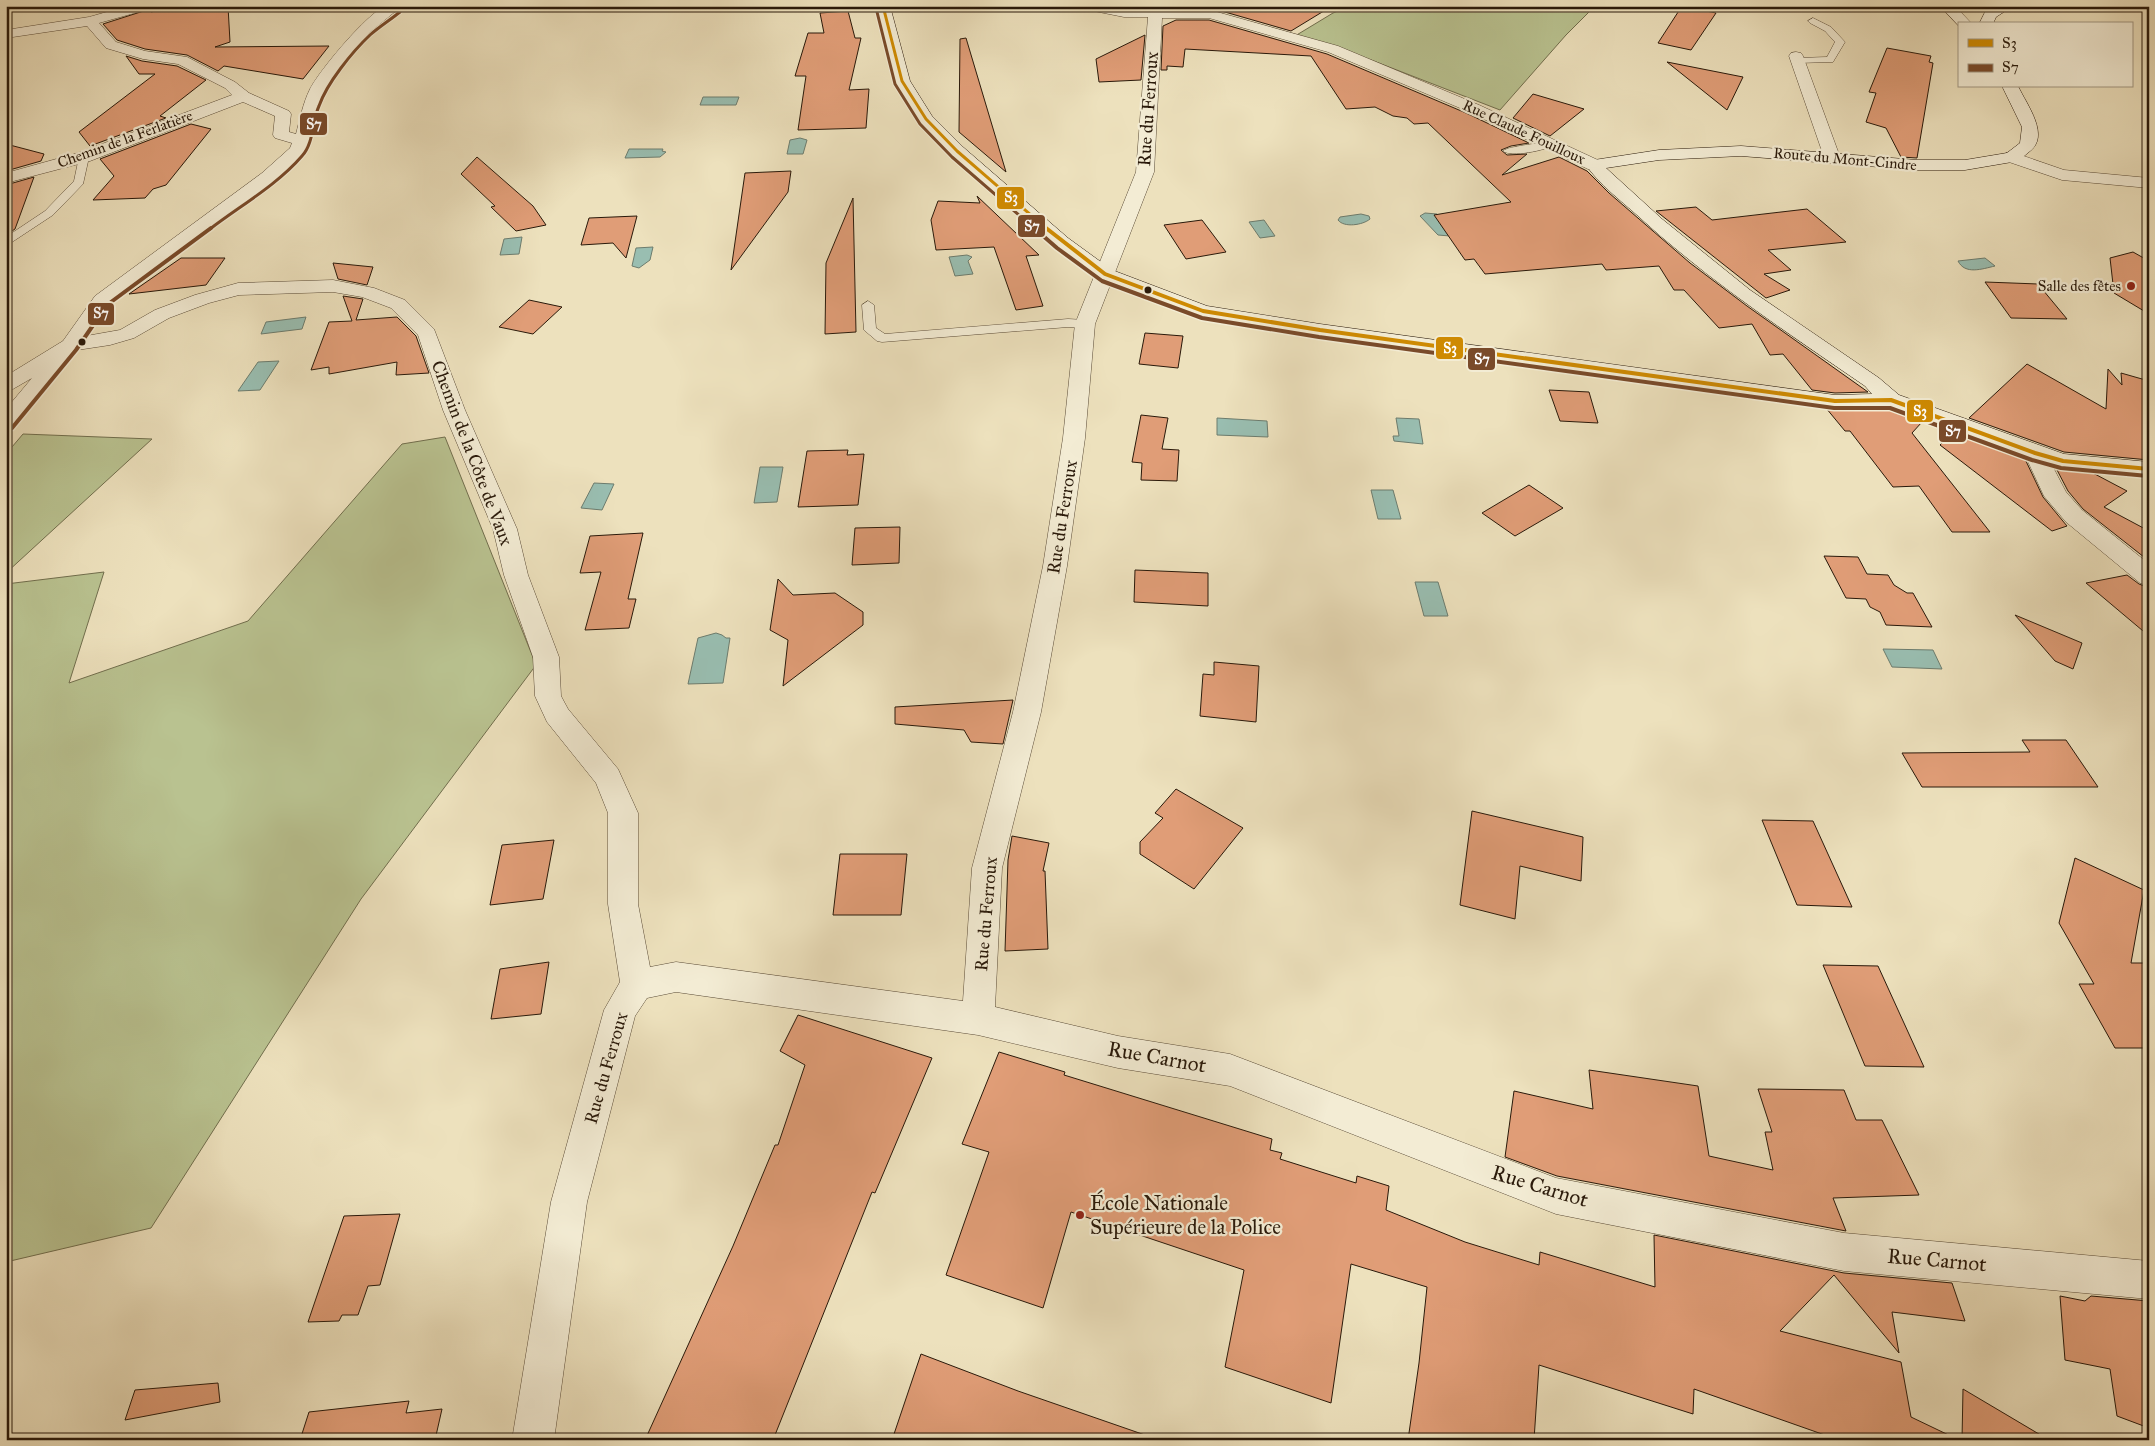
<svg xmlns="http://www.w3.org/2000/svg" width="2155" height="1446" viewBox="0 0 2155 1446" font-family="'IM FELL Great Primer',serif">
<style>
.green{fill:#b9c290;stroke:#716e4d}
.water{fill:#99beb1;stroke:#6c7c6e}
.building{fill:#e09d77;stroke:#29190a}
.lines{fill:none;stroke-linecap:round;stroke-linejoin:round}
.lane-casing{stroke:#5a4b37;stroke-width:1}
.street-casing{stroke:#5a4b37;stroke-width:1}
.secondary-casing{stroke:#29190a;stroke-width:1}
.lane{fill:#f3ecd4;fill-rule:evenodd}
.street{fill:#f3ecd4;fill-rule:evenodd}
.secondary{fill:#f3ecd4;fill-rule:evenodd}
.bus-1-far1-casing{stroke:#f3ecd4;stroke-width:5}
.bus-1-casing{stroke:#f3ecd4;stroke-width:7}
.bus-2-far1-casing{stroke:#f3ecd4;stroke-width:5}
.bus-2-casing{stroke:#f3ecd4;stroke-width:7}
.bus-1-far1{stroke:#ce8a02;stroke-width:3}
.bus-1{stroke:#ce8a02;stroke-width:4}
.bus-2-far1{stroke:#7a4b2a;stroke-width:3}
.bus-2{stroke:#7a4b2a;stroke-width:4}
.poi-dot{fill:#8f2418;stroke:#f3ecd4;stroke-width:2}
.bus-dot{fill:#29190a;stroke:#f3ecd4;stroke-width:2}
.labels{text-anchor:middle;stroke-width:4.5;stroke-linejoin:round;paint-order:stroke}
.far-street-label{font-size:15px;fill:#29190a;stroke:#f3ecd4}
.far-poi-label{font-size:15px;fill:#29190a;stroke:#f3ecd4;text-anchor:end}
.street-label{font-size:18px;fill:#29190a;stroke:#f3ecd4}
.near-street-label{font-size:21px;fill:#29190a;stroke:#f3ecd4}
.near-poi-label{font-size:21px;fill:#29190a;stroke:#f3ecd4;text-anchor:start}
.line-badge{stroke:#f3ecd4;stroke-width:2}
.badge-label{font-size:14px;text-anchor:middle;font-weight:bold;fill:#fff}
</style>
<rect width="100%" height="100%" fill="#ede1bd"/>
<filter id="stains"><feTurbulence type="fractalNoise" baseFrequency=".004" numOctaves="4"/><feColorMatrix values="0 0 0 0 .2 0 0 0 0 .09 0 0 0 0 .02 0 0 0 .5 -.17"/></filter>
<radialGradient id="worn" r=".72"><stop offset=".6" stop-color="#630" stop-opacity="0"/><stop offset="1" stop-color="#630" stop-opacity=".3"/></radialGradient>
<!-- green -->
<path class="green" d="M 1350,6 L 1590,6 L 1593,8 L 1566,35 L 1500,110 L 1371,60 L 1295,36 L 1333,13 Z
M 23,434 L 152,439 L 6,573 L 6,454 Z
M 445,437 L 536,665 L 361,899 L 151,1228 L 6,1262 L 6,584 L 104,572 L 69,683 L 248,621 L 402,444 Z"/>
<!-- water -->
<path class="water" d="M 703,97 L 739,97 L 736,105 L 700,105 Z
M 800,138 L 807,140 L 803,154 L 787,154 L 790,140 Z
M 629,149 L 663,149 L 662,151 L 666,152 L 660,157 L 625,158 Z
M 1425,213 L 1437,214 L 1455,232 L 1450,236 L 1438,235 L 1420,216 Z
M 1361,214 L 1369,216 L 1370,219 C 1363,225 1344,228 1338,220 L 1340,217 Z
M 1264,220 L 1275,236 L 1260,238 L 1249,222 Z
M 522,237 L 519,254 L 500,255 L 504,239 Z
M 653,247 L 650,260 L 639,268 L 632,266 L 636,248 Z
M 967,255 L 972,257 L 968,261 L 973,274 L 955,276 L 949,257 Z
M 1985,258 L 1995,266 C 1982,269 1965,275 1958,261 Z
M 306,317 L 302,329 L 261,334 L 266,322 Z
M 279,361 L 260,390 L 238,391 L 258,362 Z
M 1217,418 L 1267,421 L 1268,437 L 1217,435 Z
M 1396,418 L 1419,419 L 1423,444 L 1394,441 L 1393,436 L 1399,436 Z
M 760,467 L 783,467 L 777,502 L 754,503 Z
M 594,483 L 614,484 L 602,510 L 581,508 Z
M 1371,490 L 1393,490 L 1401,519 L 1378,519 Z
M 1415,582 L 1438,582 L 1448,616 L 1424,616 Z
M 716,633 L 722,635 L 726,638 L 730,638 L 723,683 L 688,684 L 698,638 Z
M 1883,649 L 1933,650 L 1942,669 L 1892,667 Z"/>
<!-- building -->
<path class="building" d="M 179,6 L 228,6 L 230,42 L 215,47 L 329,46 L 303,79 L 224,66 L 218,71 L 187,55 L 145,49 L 117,40 L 103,24 L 153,8 L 151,12 Z
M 1204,6 L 1332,6 L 1291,31 L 1211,8 L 1201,8 Z
M 1682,6 L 1716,13 L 1691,50 L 1658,43 Z
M 848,11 L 855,38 L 861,38 L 849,90 L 869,89 L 866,128 L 798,130 L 806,76 L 795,76 L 808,33 L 824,33 L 820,13 Z
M 1176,20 L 1209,20 L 1327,54 L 1466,113 L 1529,143 L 1511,146 L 1501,150 L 1507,155 L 1527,154 L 1502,175 L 1559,157 L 1587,171 L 1609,193 L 1690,263 L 1747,306 L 1868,392 L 1835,393 L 1812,390 L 1783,354 L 1770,355 L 1752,324 L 1719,328 L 1684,290 L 1674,290 L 1659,266 L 1606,270 L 1602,264 L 1485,274 L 1474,259 L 1465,260 L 1434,215 L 1511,202 L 1428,123 L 1414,124 L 1407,118 L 1393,116 L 1375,107 L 1346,109 L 1311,56 L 1185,49 L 1183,67 L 1167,66 L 1167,70 L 1161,70 L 1163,26 Z
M 1145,35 L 1141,80 L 1099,82 L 1096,59 Z
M 966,38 L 1006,172 L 959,132 L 960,39 Z
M 1887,48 L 1931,56 L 1929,62 L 1933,63 L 1917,158 L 1901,157 L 1886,128 L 1866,122 L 1876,93 L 1869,92 Z
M 126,56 L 142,61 L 177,66 L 206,80 L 160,116 L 166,118 L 90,146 L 79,132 L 155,74 L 139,74 Z
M 1667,62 L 1743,77 L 1727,110 Z
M 1533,94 L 1584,109 L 1550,136 L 1513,118 Z
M 191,124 L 211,129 L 166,185 L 153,189 L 145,198 L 93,200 L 114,176 L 100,159 Z
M 6,144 L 44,154 L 41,161 L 6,171 Z
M 477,157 L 533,206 L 546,225 L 516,231 L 491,207 L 495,206 L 461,174 Z
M 791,171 L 788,192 L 731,270 L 745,173 Z
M 34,177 L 15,229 L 6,235 L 6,185 Z
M 977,196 L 1039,255 L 1026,256 L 1043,306 L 1016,310 L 994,247 L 936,250 L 931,220 L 938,201 L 980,203 Z
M 853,198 L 856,332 L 825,334 L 826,263 Z
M 1696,207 L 1712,220 L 1807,209 L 1846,242 L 1768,250 L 1791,270 L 1764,274 L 1790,290 L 1766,298 L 1656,211 Z
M 637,216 L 626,258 L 613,243 L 581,245 L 589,218 Z
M 1202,220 L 1226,252 L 1186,259 L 1164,225 Z
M 2133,252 L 2149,261 L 2149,314 L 2114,293 L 2110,258 Z
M 181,258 L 225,258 L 206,285 L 129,294 Z
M 333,263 L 373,267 L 367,285 L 338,279 Z
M 1985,282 L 2038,284 L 2067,319 L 2011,318 Z
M 343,296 L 363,299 L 356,320 L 397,317 L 416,336 L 429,373 L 396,375 L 397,362 L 329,374 L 329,367 L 311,370 L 329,322 L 352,321 Z
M 529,300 L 562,307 L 533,334 L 499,327 Z
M 1145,333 L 1183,336 L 1178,368 L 1139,364 Z
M 2027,364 L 2106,409 L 2108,369 L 2122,385 L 2121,373 L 2149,381 L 2149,460 L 2064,452 L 1969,418 Z
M 1549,390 L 1589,392 L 1598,423 L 1560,421 Z
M 1826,408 L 1889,408 L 1922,422 L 1912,433 L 1990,532 L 1952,532 L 1919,486 L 1893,487 L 1850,431 L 1845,431 Z
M 1141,415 L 1168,418 L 1162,449 L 1179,450 L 1177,481 L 1141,480 L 1142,463 L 1132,462 Z
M 1953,432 L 2025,459 L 2043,497 L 2067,526 L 2052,531 L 1940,445 Z
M 848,450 L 847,455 L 864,454 L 858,505 L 798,507 L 807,451 Z
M 2056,468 L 2091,472 L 2127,491 L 2104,507 L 2149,531 L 2149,561 L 2083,509 L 2068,491 Z
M 1529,485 L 1563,508 L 1515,536 L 1482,513 Z
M 900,527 L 899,563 L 852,565 L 855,528 Z
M 643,533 L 628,599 L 636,599 L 629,628 L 585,630 L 601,572 L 580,573 L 590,536 Z
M 1824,556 L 1858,557 L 1867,574 L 1888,575 L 1894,585 L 1907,593 L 1913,593 L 1932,627 L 1886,625 L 1880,612 L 1870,607 L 1866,599 L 1846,598 Z
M 1135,570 L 1208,573 L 1208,606 L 1134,602 Z
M 2127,575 L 2139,584 L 2149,588 L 2149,636 L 2086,583 Z
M 778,579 L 793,595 L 835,593 L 863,612 L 863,625 L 783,686 L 788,640 L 770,630 Z
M 2015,615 L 2082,643 L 2073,669 L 2055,661 Z
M 1214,662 L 1259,666 L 1256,722 L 1200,716 L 1203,674 L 1214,675 Z
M 1013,700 L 1003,744 L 971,742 L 964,730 L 895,724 L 895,707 Z
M 2022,740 L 2066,740 L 2098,787 L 1922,787 L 1902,753 L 2030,752 Z
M 1176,789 L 1243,828 L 1194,889 L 1140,854 L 1140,842 L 1163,818 L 1155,813 Z
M 1472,811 L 1583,837 L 1581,881 L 1520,866 L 1515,919 L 1460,905 Z
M 1762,820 L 1813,821 L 1852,907 L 1797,905 Z
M 1012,836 L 1049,843 L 1043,871 L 1045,871 L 1048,949 L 1005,951 L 1008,860 Z
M 554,840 L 543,899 L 490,905 L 502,845 Z
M 840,854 L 907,854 L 901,915 L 833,915 Z
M 2075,858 L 2144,890 L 2131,963 L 2149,963 L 2149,1048 L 2115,1048 L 2079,984 L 2094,984 L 2059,923 Z
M 549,962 L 541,1014 L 491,1019 L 500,969 Z
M 1823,965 L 1878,966 L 1924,1067 L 1865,1066 Z
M 798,1015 L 932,1058 L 875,1193 L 872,1192 L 773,1440 L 645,1440 L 733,1246 L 775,1145 L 778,1145 L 805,1065 L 780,1051 Z
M 999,1052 L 1065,1072 L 1064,1075 L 1272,1139 L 1270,1150 L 1282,1153 L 1280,1159 L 1356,1183 L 1357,1176 L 1389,1186 L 1386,1210 L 1465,1242 L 1539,1265 L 1540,1252 L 1655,1287 L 1654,1235 L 1844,1273 L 1952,1283 L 1965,1321 L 1892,1312 L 1899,1353 L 1834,1275 L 1780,1331 L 1901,1362 L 1911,1417 L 1959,1440 L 1839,1440 L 1694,1389 L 1693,1414 L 1539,1365 L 1534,1440 L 1408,1440 L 1419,1363 L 1427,1287 L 1351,1264 L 1331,1403 L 1225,1367 L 1244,1270 L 1071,1212 L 1043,1308 L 946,1275 L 989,1152 L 962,1144 Z
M 1589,1070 L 1698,1086 L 1709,1156 L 1773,1170 L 1765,1132 L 1772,1132 L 1758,1089 L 1844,1090 L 1856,1120 L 1882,1120 L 1919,1195 L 1833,1198 L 1846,1231 L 1557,1176 L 1505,1157 L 1514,1091 L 1593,1109 Z
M 400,1214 L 380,1285 L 368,1286 L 358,1315 L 342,1315 L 339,1321 L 308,1322 L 344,1216 Z
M 2060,1296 L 2085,1301 L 2091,1296 L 2149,1301 L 2149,1428 L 2117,1416 L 2110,1369 L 2065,1360 Z
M 921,1354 L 1018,1391 L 1145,1435 L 1144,1440 L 892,1440 Z
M 218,1383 L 220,1402 L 125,1420 L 135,1390 Z
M 1963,1389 L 2049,1440 L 1962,1440 Z
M 409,1401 L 406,1413 L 442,1409 L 435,1440 L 300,1440 L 309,1412 Z"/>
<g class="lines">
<!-- lane casing -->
<g class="lane-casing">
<path id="lane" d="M 1813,18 L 1831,27 L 1845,42 L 1833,62 L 1795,63 L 1795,59 L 1798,58 L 1827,57 L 1835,42 L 1825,31 L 1810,23 L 1808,21 Z
M 1549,141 L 1554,144 C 1547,151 1510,157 1503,151 C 1509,146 1538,144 1549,141 Z
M 84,154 L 89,157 L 83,184 L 53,215 L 6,246 L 6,237 L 45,211 L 74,181 L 79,157 Z
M 868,301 L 874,305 L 876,328 L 885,334 L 1068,319 L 1085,320 L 1091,324 L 1085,328 L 1068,327 L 882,342 L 877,341 L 864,330 L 862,305 Z"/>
</g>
<!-- street casing -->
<g class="street-casing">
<path id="street" d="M 128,6 L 151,6 L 149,9 L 99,23 L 116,42 L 145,51 L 187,57 L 235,82 L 249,93 L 289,111 L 291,114 L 289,132 L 296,134 C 300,119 303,103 310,89 C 319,71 368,12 386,6 C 390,5 397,6 402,6 L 370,32 L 356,47 L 326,88 L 319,105 L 310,140 L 303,154 L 274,181 L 109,304 L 86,336 L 120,330 L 155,310 L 195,295 L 238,283 L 333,280 L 374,288 L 405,300 L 434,329 L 465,410 L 517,529 L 528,575 L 559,657 L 561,696 L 568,709 L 618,769 L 638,813 L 638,904 L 650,967 L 676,962 L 963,1001 L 972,868 L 1013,712 L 1043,566 L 1063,438 L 1075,324 L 1136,172 L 1148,17 L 1124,17 L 1084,9 L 1082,6 L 1150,9 L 1151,6 L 1165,6 L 1164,9 L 1210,10 L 1338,46 L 1479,105 L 1600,161 L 1602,165 L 1600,169 L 1588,169 L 1467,111 L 1328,52 L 1209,18 L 1162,18 L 1154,172 L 1095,324 L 1085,438 L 1067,566 L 1041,712 L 1002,868 L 995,1007 L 1118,1036 L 1230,1054 L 1556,1178 L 1844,1233 L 2149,1261 L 2149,1299 L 1844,1271 L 1556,1214 L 1230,1086 L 1118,1068 L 978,1035 L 676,992 L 647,998 L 635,1016 L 587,1202 L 554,1440 L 512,1440 L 551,1202 L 604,1010 L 620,982 L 608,904 L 608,813 L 596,783 L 547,722 L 535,696 L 533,657 L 504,575 L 493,529 L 443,410 L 418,335 L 391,308 L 362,297 L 333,292 L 239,295 L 209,303 L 169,318 L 134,338 L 110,345 L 77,350 L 14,428 L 6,430 L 6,409 L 32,378 L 13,389 L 6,391 L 6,376 L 63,341 L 95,296 L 262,173 L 290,148 L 292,143 L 275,138 L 273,135 L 275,116 L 243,102 L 90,161 L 6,183 L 6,173 L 78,153 L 232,95 L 225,88 L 178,64 L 143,59 L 106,48 L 87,26 L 6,38 L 6,30 L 89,17 Z
M 1940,6 L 1955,6 L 1972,24 L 1959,24 L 1959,26 Z
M 1796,52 L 1801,53 L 1803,56 L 1840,157 L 1838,161 L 1826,161 L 1824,157 L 1789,56 L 1791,53 Z
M 2012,152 L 2064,170 L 2149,178 L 2149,188 L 2062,180 L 2006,161 L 2004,157 L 2006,153 Z
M 2035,446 L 2043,448 L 2066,492 L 2082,510 L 2149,564 L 2149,586 L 2140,583 L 2066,522 L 2044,496 L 2024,453 L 2027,448 Z"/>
</g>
<!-- secondary casing -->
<g class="secondary-casing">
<path id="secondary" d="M 876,6 L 890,6 L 910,81 L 932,116 L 963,147 L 1068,238 L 1112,270 L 1207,306 L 1320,324 L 1835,395 L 1872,394 L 1865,386 C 1786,332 1708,280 1637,215 C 1620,200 1599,184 1586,165 L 1588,161 L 1594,160 L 1659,150 L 1741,146 L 1917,160 L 1965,160 L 2007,153 L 2020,143 L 2022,127 L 2002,86 L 2018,86 C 2027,105 2051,136 2029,152 C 2023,157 2019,160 2012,162 L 1965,170 L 1917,170 L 1741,156 L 1659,160 L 1606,168 L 1662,219 L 1750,290 L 1879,378 L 1899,395 L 2064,454 L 2149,462 L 2149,476 L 2055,466 L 2027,458 L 1889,406 L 1835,407 L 1320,336 L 1203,317 L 1098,278 L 1056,246 L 951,155 L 920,122 L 894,81 Z
M 1995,6 L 2013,6 L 1996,17 L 1993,24 L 1979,24 L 1985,12 Z"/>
</g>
<!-- lane -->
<use href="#lane" class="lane"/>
<!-- street -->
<use href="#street" class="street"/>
<!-- secondary -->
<use href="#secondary" class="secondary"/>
<!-- bus-1-far1 casing -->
<g class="bus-1-far1-casing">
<path id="bus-1-far1" d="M 883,6 L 902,81 L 926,119 L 957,151 L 1047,229"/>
</g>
<!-- bus-1 casing -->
<g class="bus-1-casing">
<path id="bus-1" d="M 1046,228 L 1105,274 L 1203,311 L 1320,330 L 1835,401 L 1891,400 L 2035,453 L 2063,461 L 2149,469"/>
</g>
<!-- bus-2-far1 casing -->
<g class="bus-2-far1-casing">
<path id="bus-2-far1" d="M 876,8 L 895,84 L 920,124 L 952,157 L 1035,229
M 210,229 C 240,206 277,185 302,156 C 314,143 312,121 319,106 C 327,83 352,52 370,35 C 379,27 390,20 400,12"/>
</g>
<!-- bus-2 casing -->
<g class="bus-2-casing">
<path id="bus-2" d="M 1034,228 L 1057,248 L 1102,281 L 1202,318 L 1319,337 L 1834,408 L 1890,408 L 2032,460 L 2061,468 L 2148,476
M 12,428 L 76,350 L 107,305 L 211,228"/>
</g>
<!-- bus-1-far1 -->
<use href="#bus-1-far1" class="bus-1-far1"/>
<!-- bus-1 -->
<use href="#bus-1" class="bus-1"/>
<!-- bus-2-far1 -->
<use href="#bus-2-far1" class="bus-2-far1"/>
<!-- bus-2 -->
<use href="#bus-2" class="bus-2"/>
</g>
<!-- markers -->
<g class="poi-dot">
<circle cx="2131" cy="286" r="5"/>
<circle cx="1080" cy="1215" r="5"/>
</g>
<g class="bus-dot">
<circle cx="1148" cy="290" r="4.5"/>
<circle cx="82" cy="342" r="4.5"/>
</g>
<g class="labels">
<!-- far-street labels -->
<g class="far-street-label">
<text transform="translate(1524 132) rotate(25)" y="5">Rue Claude Fouilloux</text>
<text transform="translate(125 139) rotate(-20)" y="5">Chemin de la Ferlatière</text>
<text transform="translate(1845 159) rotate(5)" y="5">Route du Mont-Cindre</text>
</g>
<!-- far-poi labels -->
<g class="far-poi-label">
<text x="2121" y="291">Salle des fêtes</text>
</g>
<!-- street labels -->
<g class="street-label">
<text transform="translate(1148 109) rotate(-86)" y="6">Rue du Ferroux</text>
<text transform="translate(472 453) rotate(69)" y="6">Chemin de la Côte de Vaux</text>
<text transform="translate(1062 517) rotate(-81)" y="6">Rue du Ferroux</text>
<text transform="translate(986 914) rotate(-85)" y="6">Rue du Ferroux</text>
<text transform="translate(606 1068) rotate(-74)" y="6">Rue du Ferroux</text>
</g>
<!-- near-street labels -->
<g class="near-street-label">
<text transform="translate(1157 1057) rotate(10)" y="7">Rue Carnot</text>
<text transform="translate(1540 1186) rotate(17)" y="7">Rue Carnot</text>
<text transform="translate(1937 1260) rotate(5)" y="7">Rue Carnot</text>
</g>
<!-- near-poi labels -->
<g class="near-poi-label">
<text x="1090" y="1210">École Nationale<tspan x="1090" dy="24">Supérieure de la Police</tspan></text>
</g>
</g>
<g class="line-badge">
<rect x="299" y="112" width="29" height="24" rx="5" fill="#7a4b2a"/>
<rect x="996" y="186" width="29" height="24" rx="5" fill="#ce8a02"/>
<rect x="1017" y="214" width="29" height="24" rx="5" fill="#7a4b2a"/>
<rect x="87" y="302" width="28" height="24" rx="5" fill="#7a4b2a"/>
<rect x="1435" y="336" width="29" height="24" rx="5" fill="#ce8a02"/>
<rect x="1467" y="347" width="29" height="24" rx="5" fill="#7a4b2a"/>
<rect x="1906" y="399" width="28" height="24" rx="5" fill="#ce8a02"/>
<rect x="1938" y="419" width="29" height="24" rx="5" fill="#7a4b2a"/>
</g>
<g class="badge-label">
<text x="314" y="129">S7</text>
<text x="1011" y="202">S3</text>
<text x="1032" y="231">S7</text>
<text x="101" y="318">S7</text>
<text x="1450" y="353">S3</text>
<text x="1482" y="364">S7</text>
<text x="1920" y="416">S3</text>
<text x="1953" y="436">S7</text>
</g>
<!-- margin -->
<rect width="2155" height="1446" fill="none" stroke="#ede1bd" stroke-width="25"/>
<rect x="8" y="8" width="2140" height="1431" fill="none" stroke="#29190a" stroke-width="2.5"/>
<rect x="12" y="12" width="2130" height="1421" fill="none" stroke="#29190a"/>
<!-- legend -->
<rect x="1958" y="22" width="175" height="65" fill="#f3ecd4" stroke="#a29883"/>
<rect x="1968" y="39" width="25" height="8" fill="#ce8a02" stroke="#a29883"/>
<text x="2002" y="48" font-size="15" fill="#29190a">S3</text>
<rect x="1968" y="64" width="25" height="8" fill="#7a4b2a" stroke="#a29883"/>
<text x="2002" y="72" font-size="15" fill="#29190a">S7</text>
<rect width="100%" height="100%" filter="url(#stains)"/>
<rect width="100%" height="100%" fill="url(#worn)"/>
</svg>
